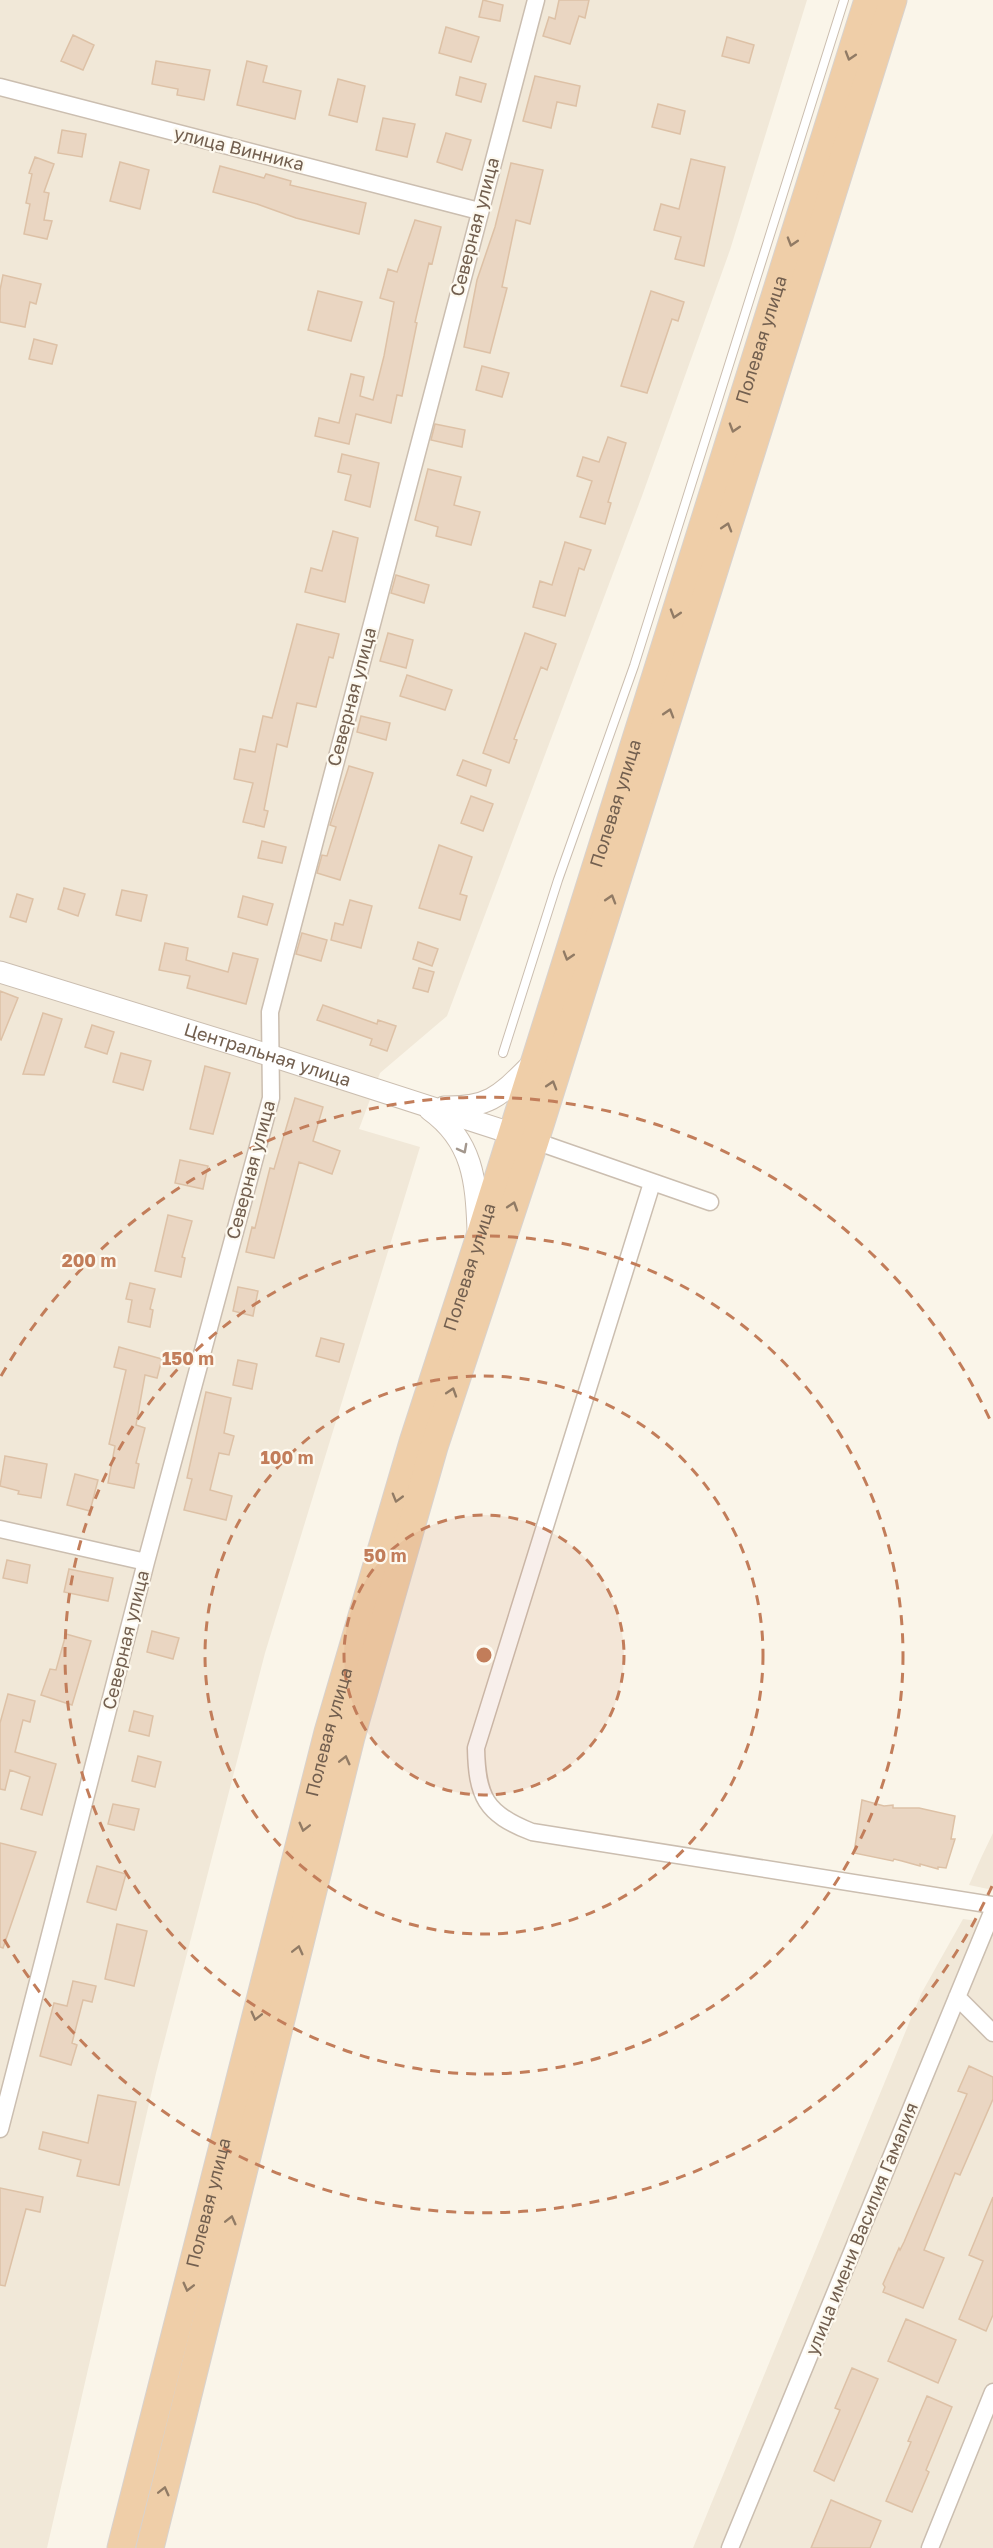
<svg xmlns="http://www.w3.org/2000/svg" width="993" height="2548" viewBox="0 0 993 2548" font-family="'Golos Text',sans-serif">
<style>
.residential{fill:#f1e8d8}
.building{fill:#ead6c2;stroke:#ddc1a6;stroke-width:1.5}
.lines{fill:none;stroke-linecap:round;stroke-linejoin:round}
.service-casing{stroke:#cbbeb0;stroke-width:10}
.minor-casing{stroke:#cbbeb0;stroke-width:19}
.tertiary-casing{stroke:#cbbeb0;stroke-width:23}
.trunk-casing{stroke:#d8d2ce;stroke-width:29}
.service{stroke:#fff;stroke-width:8}
.minor{stroke:#fff;stroke-width:16}
.tertiary{stroke:#fff;stroke-width:21}
.trunk{stroke:#efcea8;stroke-width:27}
.oneway{stroke:#917b65}
.oneway2{stroke:#a3978d}
.ring{fill:none;stroke:#c27d5a;stroke-width:3;stroke-dasharray:10 8}
.labels{text-anchor:middle;stroke-width:4.5;stroke-linejoin:round;paint-order:stroke}
.street-label{font-size:18px;fill:#725f4f;stroke:#fdf9ef}
.centre{fill:#c27d5a;stroke:#fdf9ef;stroke-width:3}
.ring-label{font-size:18px;text-anchor:middle;font-weight:bold;fill:#c27d5a;stroke:#fdf9ef;stroke-width:4.5;stroke-linejoin:round;paint-order:stroke}
</style>
<rect width="100%" height="100%" fill="#faf5e9"/>
<!-- residential -->
<path class="residential" d="M 0,0 L 807,0 L 730,250 L 642,496 L 447,1016 L 380,1073 L 359,1129 L 420,1147 L 265,1653 L 156,2073 L 47,2548 L 0,2548 Z
M 993,1833 L 993,1890 L 969,1885 L 981,1858 Z
M 963,1919 L 993,1923 L 993,2548 L 693,2548 L 921,1994 Z"/>
<!-- building -->
<path class="building" d="M 483,0 L 503,5 L 500,21 L 479,17 Z
M 559,0 L 589,0 L 585,18 L 579,16 L 570,44 L 543,36 L 549,17 L 555,19 Z
M 446,27 L 479,37 L 471,62 L 439,53 Z
M 73,35 L 94,45 L 83,70 L 61,61 Z
M 727,37 L 754,45 L 749,63 L 722,56 Z
M 156,61 L 210,70 L 204,100 L 177,95 L 178,89 L 152,84 Z
M 247,61 L 267,66 L 263,82 L 301,91 L 295,119 L 237,105 Z
M 535,76 L 580,86 L 576,106 L 557,102 L 551,128 L 523,121 Z
M 460,77 L 486,84 L 481,102 L 456,95 Z
M 338,79 L 365,86 L 357,122 L 329,115 Z
M 658,104 L 685,111 L 680,134 L 652,127 Z
M 383,118 L 415,124 L 407,157 L 376,150 Z
M 62,130 L 86,134 L 82,157 L 58,153 Z
M 446,133 L 471,140 L 462,170 L 437,162 Z
M 35,157 L 54,164 L 44,192 L 49,193 L 44,220 L 52,221 L 47,239 L 24,234 L 30,204 L 26,203 L 32,174 L 29,173 Z
M 691,159 L 725,167 L 704,266 L 675,259 L 681,237 L 654,230 L 661,204 L 679,209 Z
M 120,162 L 149,170 L 140,209 L 110,201 Z
M 511,163 L 543,170 L 530,224 L 516,220 L 502,287 L 507,288 L 490,353 L 464,347 L 477,280 L 495,227 Z
M 220,166 L 264,178 L 266,174 L 291,181 L 290,185 L 366,203 L 359,234 L 296,218 L 257,204 L 213,192 Z
M 415,220 L 441,227 L 432,264 L 429,263 L 415,322 L 417,323 L 402,396 L 397,395 L 391,423 L 356,414 L 349,444 L 315,436 L 319,418 L 339,423 L 351,374 L 364,377 L 360,396 L 373,400 L 384,356 L 394,302 L 380,298 L 388,269 L 397,272 Z
M 3,275 L 41,284 L 36,304 L 30,302 L 25,327 L 0,322 L 0,290 Z
M 318,291 L 362,302 L 351,341 L 308,330 Z
M 651,291 L 684,302 L 678,321 L 672,319 L 647,393 L 621,386 Z
M 34,339 L 57,345 L 52,364 L 29,359 Z
M 482,366 L 509,373 L 502,397 L 476,390 Z
M 435,424 L 465,430 L 462,447 L 431,440 Z
M 608,437 L 626,443 L 608,502 L 611,503 L 605,524 L 580,517 L 592,481 L 577,476 L 583,457 L 599,462 Z
M 342,454 L 379,463 L 370,507 L 345,500 L 351,475 L 338,472 Z
M 428,469 L 461,477 L 454,505 L 480,512 L 471,545 L 436,536 L 438,527 L 415,520 Z
M 333,531 L 358,538 L 345,602 L 305,592 L 311,568 L 322,571 Z
M 565,542 L 591,550 L 584,570 L 579,568 L 565,616 L 533,607 L 540,581 L 552,585 Z
M 396,575 L 429,585 L 424,603 L 391,593 Z
M 297,624 L 339,634 L 333,658 L 329,657 L 316,707 L 297,703 L 287,747 L 277,744 L 264,810 L 268,811 L 264,827 L 243,822 L 253,783 L 234,779 L 240,749 L 255,752 L 263,716 L 272,718 Z
M 388,633 L 413,640 L 406,668 L 380,661 Z
M 525,633 L 556,644 L 547,670 L 541,667 L 514,739 L 517,740 L 509,763 L 483,753 Z
M 407,675 L 452,690 L 445,710 L 400,696 Z
M 361,716 L 390,723 L 386,740 L 357,732 Z
M 463,760 L 491,770 L 486,786 L 457,775 Z
M 349,766 L 373,773 L 340,880 L 317,873 L 322,855 L 327,856 L 336,827 L 330,825 Z
M 471,796 L 493,804 L 483,831 L 461,823 Z
M 262,841 L 286,847 L 282,863 L 258,858 Z
M 439,845 L 472,857 L 460,894 L 467,896 L 460,920 L 419,908 Z
M 64,888 L 85,894 L 78,916 L 58,909 Z
M 122,890 L 147,895 L 141,921 L 116,915 Z
M 17,894 L 33,899 L 26,922 L 10,917 Z
M 243,896 L 273,904 L 267,925 L 238,917 Z
M 350,900 L 372,906 L 361,948 L 331,940 L 335,923 L 343,925 Z
M 302,933 L 327,940 L 321,961 L 296,954 Z
M 418,942 L 438,949 L 432,966 L 413,959 Z
M 165,943 L 188,948 L 186,960 L 228,972 L 233,953 L 258,959 L 246,1004 L 187,988 L 190,976 L 159,970 Z
M 419,968 L 434,972 L 428,992 L 413,988 Z
M 0,991 L 18,998 L 1,1040 L 0,1039 Z
M 323,1005 L 377,1024 L 378,1020 L 396,1026 L 387,1051 L 370,1045 L 372,1039 L 317,1020 Z
M 43,1013 L 62,1019 L 44,1075 L 23,1074 Z
M 92,1025 L 114,1032 L 107,1054 L 85,1047 Z
M 121,1053 L 151,1061 L 143,1090 L 113,1082 Z
M 205,1066 L 230,1073 L 213,1134 L 190,1129 Z
M 295,1098 L 323,1107 L 313,1141 L 340,1151 L 332,1174 L 299,1162 L 274,1258 L 246,1252 L 252,1227 L 255,1228 L 270,1168 L 274,1169 Z
M 180,1160 L 208,1166 L 203,1189 L 175,1183 Z
M 168,1215 L 192,1221 L 182,1257 L 185,1258 L 181,1277 L 155,1271 Z
M 130,1283 L 155,1289 L 150,1309 L 153,1310 L 150,1327 L 128,1322 L 132,1300 L 126,1299 Z
M 238,1287 L 258,1291 L 253,1316 L 233,1311 Z
M 321,1338 L 344,1344 L 339,1362 L 316,1356 Z
M 119,1347 L 162,1359 L 157,1378 L 145,1375 L 136,1425 L 145,1428 L 136,1463 L 139,1464 L 134,1488 L 108,1483 L 115,1446 L 109,1444 L 126,1370 L 114,1367 Z
M 238,1360 L 257,1364 L 252,1389 L 233,1385 Z
M 206,1392 L 231,1398 L 224,1433 L 234,1436 L 229,1455 L 219,1453 L 210,1490 L 232,1496 L 226,1520 L 184,1510 L 192,1479 L 187,1478 Z
M 5,1456 L 47,1464 L 41,1498 L 18,1494 L 19,1491 L 0,1486 Z
M 75,1474 L 98,1480 L 90,1511 L 67,1505 Z
M 7,1560 L 30,1565 L 27,1583 L 3,1578 Z
M 69,1569 L 113,1578 L 108,1601 L 64,1592 Z
M 152,1631 L 179,1638 L 173,1659 L 147,1652 Z
M 66,1634 L 91,1641 L 72,1705 L 41,1695 L 50,1669 L 56,1670 Z
M 8,1694 L 35,1701 L 30,1722 L 23,1720 L 15,1752 L 56,1764 L 42,1815 L 21,1809 L 30,1777 L 10,1770 L 5,1790 L 0,1789 L 0,1723 Z
M 134,1711 L 153,1716 L 149,1736 L 129,1731 Z
M 138,1756 L 161,1762 L 155,1787 L 132,1781 Z
M 862,1800 L 884,1806 L 893,1805 L 893,1808 L 919,1808 L 955,1816 L 951,1839 L 955,1839 L 946,1868 L 938,1867 L 938,1869 L 920,1864 L 920,1866 L 902,1861 L 894,1859 L 893,1861 L 854,1853 Z
M 113,1804 L 139,1809 L 134,1830 L 108,1824 Z
M 0,1843 L 36,1852 L 3,1948 L 0,1947 Z
M 97,1866 L 126,1874 L 116,1910 L 87,1902 Z
M 117,1924 L 147,1931 L 134,1986 L 105,1979 Z
M 73,1981 L 96,1986 L 92,2002 L 83,2000 L 72,2043 L 77,2045 L 71,2065 L 40,2056 L 54,2003 L 67,2006 Z
M 969,2066 L 993,2077 L 993,2099 L 960,2175 L 955,2173 L 924,2250 L 944,2258 L 923,2308 L 883,2292 L 885,2287 L 883,2284 L 899,2248 L 900,2250 L 904,2242 L 967,2094 L 958,2091 Z
M 98,2095 L 136,2102 L 119,2185 L 77,2176 L 81,2160 L 39,2149 L 43,2132 L 88,2143 Z
M 0,2188 L 43,2197 L 40,2212 L 26,2209 L 5,2286 L 0,2285 Z
M 993,2197 L 993,2315 L 986,2331 L 959,2319 L 983,2261 L 969,2255 Z
M 906,2319 L 956,2340 L 938,2383 L 888,2361 Z
M 852,2368 L 878,2379 L 834,2481 L 814,2471 L 840,2410 L 835,2408 Z
M 927,2396 L 952,2407 L 926,2470 L 929,2472 L 912,2512 L 886,2501 L 911,2442 L 908,2441 Z
M 831,2500 L 881,2521 L 870,2548 L 811,2548 Z"/>
<g class="lines">
<!-- service casing -->
<g class="service-casing">
<path id="service" d="M 503,1053 L 558,880 L 634,666 L 844,0"/>
</g>
<!-- minor casing -->
<g class="minor-casing">
<path id="minor" d="M 0,87 L 479,211
M 535,1141 L 710,1202
M 652,1183 L 476,1748 C 477,1796 485,1814 532,1832 L 993,1905
M 0,1529 L 146,1562
M 957,1997 L 993,2033
M 0,2129 L 146,1562 L 271,1098 L 270,1012 L 536,0
M 730,2548 L 993,1910
M 930,2548 L 993,2392"/>
</g>
<!-- tertiary casing -->
<g class="tertiary-casing">
<g id="tertiary">
<path id="s1" d="M 0,972 L 272,1056 L 526,1138"/>
<path d="M 444,1107 C 493,1108 502,1093 535,1061"/>
<path d="M 430,1110 C 473,1141 476,1181 478,1229"/>
</g>
</g>
<!-- trunk casing -->
<g class="trunk-casing">
<g id="trunk">
<path id="s2" d="M 121,2548 L 328,1732 L 413,1442 L 479,1239 L 868,0"/>
<path d="M 150,2548 L 351,1737 L 434,1447 L 535,1141 L 893,0"/>
</g>
</g>
<!-- service -->
<use href="#service" class="service"/>
<!-- minor -->
<use href="#minor" class="minor"/>
<!-- tertiary -->
<use href="#tertiary" class="tertiary"/>
<!-- trunk -->
<use href="#trunk" class="trunk"/>
</g>
<!-- one-way arrows -->
<defs><path id="oneway-chevron" d="M-2-3.5L2.5 0L-2 3.5" fill="none" stroke-width="1.6" stroke-linecap="round" stroke-linejoin="round" transform="scale(1.5)"/></defs>
<g class="oneway">
<use href="#oneway-chevron" transform="translate(850 56) rotate(107)"/>
<use href="#oneway-chevron" transform="translate(792 242) rotate(107)"/>
<use href="#oneway-chevron" transform="translate(734 428) rotate(107)"/>
<use href="#oneway-chevron" transform="translate(727 527) rotate(-73)"/>
<use href="#oneway-chevron" transform="translate(675 614) rotate(107)"/>
<use href="#oneway-chevron" transform="translate(669 713) rotate(-73)"/>
<use href="#oneway-chevron" transform="translate(611 899) rotate(-73)"/>
<use href="#oneway-chevron" transform="translate(568 956) rotate(107)"/>
<use href="#oneway-chevron" transform="translate(552 1085) rotate(-73)"/>
<use href="#oneway-chevron" transform="translate(513 1206) rotate(-72)"/>
<use href="#oneway-chevron" transform="translate(452 1392) rotate(-72)"/>
<use href="#oneway-chevron" transform="translate(397 1498) rotate(106)"/>
<use href="#oneway-chevron" transform="translate(345 1760) rotate(-76)"/>
<use href="#oneway-chevron" transform="translate(304 1827) rotate(104)"/>
<use href="#oneway-chevron" transform="translate(298 1950) rotate(-76)"/>
<use href="#oneway-chevron" transform="translate(256 2016) rotate(104)"/>
<use href="#oneway-chevron" transform="translate(231 2220) rotate(-76)"/>
<use href="#oneway-chevron" transform="translate(188 2287) rotate(104)"/>
<use href="#oneway-chevron" transform="translate(164 2491) rotate(-76)"/>
</g>
<use class="oneway2" href="#oneway-chevron" transform="translate(463 1149) rotate(62)"/>
<!-- distance rings -->
<circle cx="484" cy="1655" r="140" fill="#c27d5a" fill-opacity=".12"/>
<g class="ring">
<circle cx="484" cy="1655" r="140"/>
<circle cx="484" cy="1655" r="279"/>
<circle cx="484" cy="1655" r="419"/>
<path d="M992 1886A558 558 0 0 1 1 1934M1 1376A558 558 0 0 1 992 1424"/>
</g>
<g class="labels">
<!-- street labels -->
<g class="street-label">
<text transform="translate(239 149) rotate(14)" y="6">улица Винника</text>
<text transform="translate(475 227) rotate(-75)" y="6">Северная улица</text>
<text dy="6" stroke="none"><textPath href="#s2" startOffset="2300">Полевая улица</textPath></text>
<text transform="translate(352 697) rotate(-75)" y="6">Северная улица</text>
<text dy="6" stroke="none"><textPath href="#s2" startOffset="1814">Полевая улица</textPath></text>
<text dy="6" stroke="none"><textPath href="#s1" startOffset="280">Центральная улица</textPath></text>
<text transform="translate(251 1170) rotate(-75)" y="6">Северная улица</text>
<text dy="6" stroke="none"><textPath href="#s2" startOffset="1328">Полевая улица</textPath></text>
<text transform="translate(126 1640) rotate(-76)" y="6">Северная улица</text>
<text dy="6" stroke="none"><textPath href="#s2" startOffset="842">Полевая улица</textPath></text>
<text dy="6" stroke="none"><textPath href="#s2" startOffset="356">Полевая улица</textPath></text>
<text transform="translate(862 2229) rotate(-68)" y="6">улица имени Василия Гамалия</text>
</g>
</g>
<circle cx="484" cy="1655" r="9" class="centre"/>
<g class="ring-label">
<text x="89" y="1267">200 m</text>
<text x="188" y="1365">150 m</text>
<text x="287" y="1464">100 m</text>
<text x="385" y="1562">50 m</text>
</g>
</svg>
